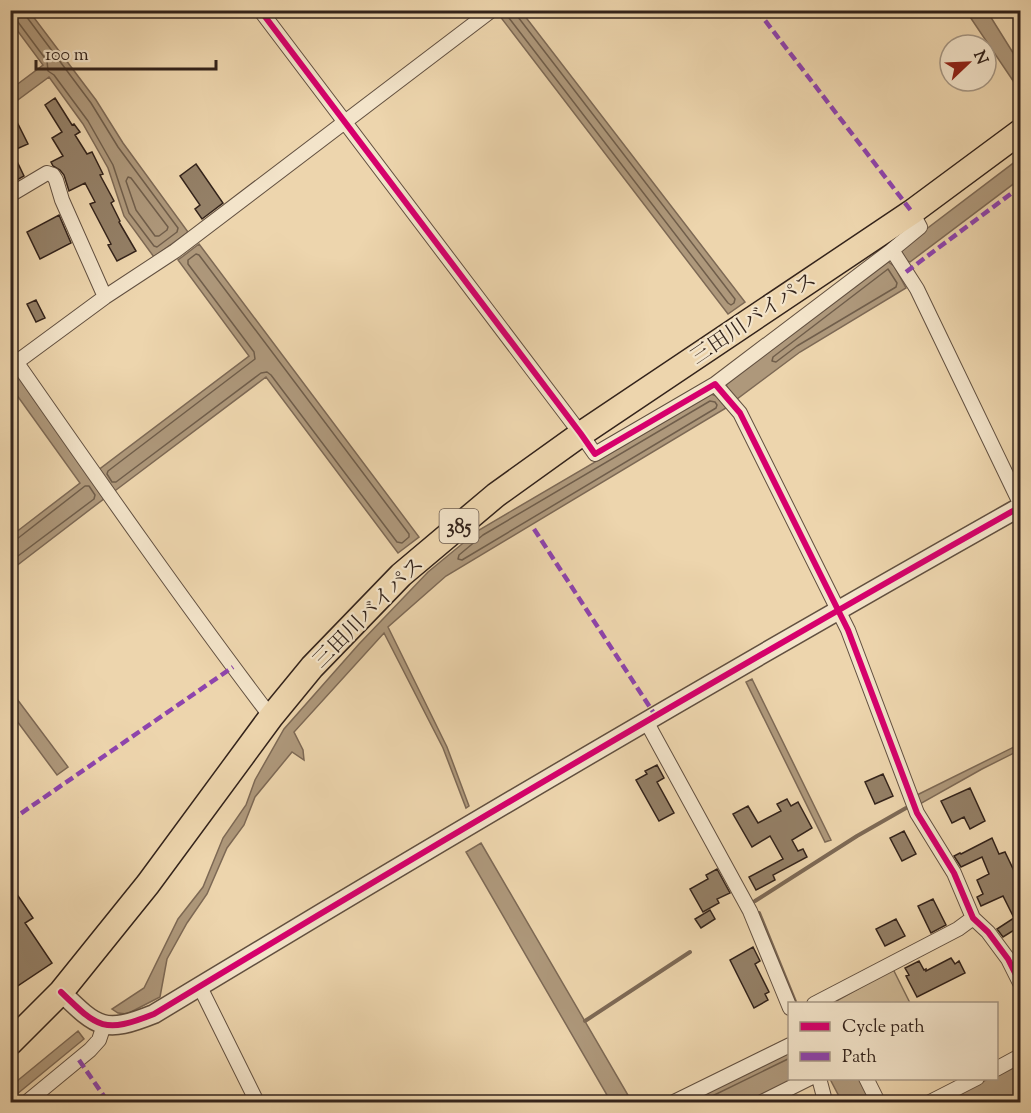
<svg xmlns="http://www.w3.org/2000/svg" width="1031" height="1113" viewBox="0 0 1031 1113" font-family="'Sorts Mill Goudy','Noto Serif JP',serif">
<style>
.green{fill:#cdb794;stroke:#806d58;stroke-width:1.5}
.water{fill:#ae987b;stroke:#7d6955;stroke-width:1.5}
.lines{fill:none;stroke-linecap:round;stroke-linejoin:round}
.shore{stroke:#705e4b;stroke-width:1.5}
.stream{stroke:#7d6955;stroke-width:4}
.building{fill:#948067;stroke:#33231b;stroke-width:1.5}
.minor-casing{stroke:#625040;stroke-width:16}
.tertiary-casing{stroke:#625040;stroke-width:21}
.trunk-casing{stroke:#33231b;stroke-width:27}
.minor{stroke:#f3e4ca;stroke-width:14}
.tertiary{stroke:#f3e4ca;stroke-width:18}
.trunk{stroke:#edd5ad;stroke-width:24}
.quiet{stroke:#8e44ad;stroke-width:4.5;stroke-dasharray:9 4.5;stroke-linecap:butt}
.cycleway-casing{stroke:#f3e4ca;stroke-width:10}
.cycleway{stroke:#d6006c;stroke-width:6}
.labels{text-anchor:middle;stroke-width:4.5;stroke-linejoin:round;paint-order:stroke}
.shield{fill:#f3e4ca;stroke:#6d5d50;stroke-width:1.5}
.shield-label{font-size:20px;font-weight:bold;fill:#33231b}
.street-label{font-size:21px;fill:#33231b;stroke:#f3e4ca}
</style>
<rect width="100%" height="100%" fill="#edd5ad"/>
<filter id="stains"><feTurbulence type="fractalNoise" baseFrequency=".00333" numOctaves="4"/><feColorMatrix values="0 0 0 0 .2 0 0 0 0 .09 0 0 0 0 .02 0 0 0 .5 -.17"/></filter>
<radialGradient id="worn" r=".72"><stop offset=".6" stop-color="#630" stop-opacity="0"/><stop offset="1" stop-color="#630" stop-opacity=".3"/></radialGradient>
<!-- green -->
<path class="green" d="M 893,969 L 910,1003 L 831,1004 Z"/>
<!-- water -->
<path class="water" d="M 11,11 L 29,11 L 96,100 L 123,143 L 188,232 L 154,257 L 124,216 L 108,168 L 83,124 L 49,77 L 11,105 L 11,89 L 43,65 L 11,22 Z
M 505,11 L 521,11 L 745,302 L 728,314 L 499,15 Z
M 966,11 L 987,11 L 1020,64 L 1020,91 Z
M 1020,158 L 1020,179 L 910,262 L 902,259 L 900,249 Z
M 199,244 L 419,537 L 398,553 L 266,377 L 112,493 L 97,471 L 249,356 L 178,260 Z
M 887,261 L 894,266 L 906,288 L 800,352 L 737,399 L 728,390 L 726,384 Z
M 15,371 L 105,498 L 11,570 L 11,536 L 80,483 L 11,387 L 11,374 Z
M 711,394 L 719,397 L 726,408 L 446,576 L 388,627 L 447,747 L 469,806 L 466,808 L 443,748 L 384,633 L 294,732 L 303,750 L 304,760 L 292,752 L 255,797 L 244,825 L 227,848 L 207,894 L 187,923 L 167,959 L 160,997 L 127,1014 L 118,1013 L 112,1009 L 144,988 L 178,919 L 203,887 L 223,838 L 246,805 L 255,780 L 284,729 L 359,644 L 428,572 L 479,530 Z
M 752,679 L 831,840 L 825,842 L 746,682 Z
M 11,691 L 68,767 L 57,775 L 11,713 Z
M 1020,744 L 1020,750 L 982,769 L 920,804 L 917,795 Z
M 481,843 L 632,1102 L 611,1102 L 466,852 Z
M 78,1031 L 84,1039 L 11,1099 L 11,1086 Z
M 789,1051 L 790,1078 L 794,1079 L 746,1102 L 687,1102 Z
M 1020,1062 L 1020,1092 L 1000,1102 L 941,1102 L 988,1079 L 996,1078 L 997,1074 Z
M 830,1079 L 859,1079 L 871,1102 L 842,1102 Z"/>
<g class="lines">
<!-- shore -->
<path class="shore" d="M 508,10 L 509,18 L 728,303 L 731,305 L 734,303 L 735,299 L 518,17 L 517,10
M 10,19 L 15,19 L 18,22 L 47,61 L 48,71 L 54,75 L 88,121 L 113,165 L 129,213 L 154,246 L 157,247 L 177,232 L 178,228 L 118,147 L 91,103 L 26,16 L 25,10
M 128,177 L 131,178 L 168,227 L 167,230 L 159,236 L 155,236 L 136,210 L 126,181 Z
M 196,254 L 199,255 L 409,534 L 409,537 L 402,543 L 397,542 L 271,375 L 267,372 L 261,373 L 116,482 L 112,482 L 107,474 L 108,471 L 255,359 L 254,352 L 188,264 L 188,260 Z
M 888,269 L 897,283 L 896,287 L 797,346 L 776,362 L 772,361 L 773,357 Z
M 710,401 L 715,402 L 717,405 L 716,408 L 462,560 L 458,559 L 459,555 L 483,535 Z
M 10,540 L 17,539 L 85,486 L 89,486 L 95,495 L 94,499 L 10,562
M 700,1102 L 790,1058"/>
<!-- stream -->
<path class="stream" d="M 755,901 L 857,836 L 906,808
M 759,913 L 796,1004
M 585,1021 L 690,952"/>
</g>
<!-- building -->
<path class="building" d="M 55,98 L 72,125 L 74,124 L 80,132 L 75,135 L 87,154 L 92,152 L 103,174 L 100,175 L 114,201 L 111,203 L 120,221 L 119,222 L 136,251 L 117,261 L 108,245 L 111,244 L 90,204 L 95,202 L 85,183 L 69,191 L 64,175 L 60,170 L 53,166 L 51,162 L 63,156 L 52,138 L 62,132 L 45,105 Z
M 10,108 L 28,144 L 12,151 L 24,176 L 10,184 Z
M 196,164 L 223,203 L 202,219 L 195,209 L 200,205 L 180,176 Z
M 59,215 L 71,243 L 40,259 L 27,232 Z
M 36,300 L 45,318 L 36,322 L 27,304 Z
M 657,765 L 664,778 L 657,782 L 674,813 L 659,821 L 636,780 L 647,774 L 645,771 Z
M 883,774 L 893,796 L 875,804 L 865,782 Z
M 970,788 L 985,821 L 970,829 L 964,817 L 952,823 L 941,801 Z
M 787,799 L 791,806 L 798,802 L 812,828 L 792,840 L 798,851 L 803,849 L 807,857 L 773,875 L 775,880 L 756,890 L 749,877 L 783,859 L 770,836 L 752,847 L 733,814 L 748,806 L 758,823 L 781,811 L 777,804 Z
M 904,831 L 916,854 L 902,861 L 890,838 Z
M 992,838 L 999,854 L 1005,852 L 1017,877 L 1020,876 L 1020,930 L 1019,927 L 1003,937 L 997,929 L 1014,918 L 1003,896 L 981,906 L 977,897 L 983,894 L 977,880 L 989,874 L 982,857 L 961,867 L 954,856 L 960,853 L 961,854 Z
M 717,869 L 730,893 L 717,899 L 719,903 L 703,912 L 690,889 L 708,879 L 706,875 Z
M 10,884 L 33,918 L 25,923 L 52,963 L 10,991 Z
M 933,899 L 946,925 L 931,933 L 918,906 Z
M 710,910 L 715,919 L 701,928 L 695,919 Z
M 896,919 L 905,936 L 885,946 L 876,929 Z
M 753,947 L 760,961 L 755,964 L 769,992 L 765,994 L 768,1000 L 754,1008 L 730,960 Z
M 951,958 L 955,964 L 959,961 L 965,973 L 917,997 L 906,976 L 909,975 L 905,968 L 919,961 L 924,970 L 926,969 L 926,971 Z"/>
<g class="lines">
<!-- minor casing -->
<g class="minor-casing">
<path id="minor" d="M 260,10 L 581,434 L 595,454 L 715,384 L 740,413 L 848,630 L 917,813 L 954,873 L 973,918 L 988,932 L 1008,959 L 1020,983
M 10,195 L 47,173 L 53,175 L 56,180 L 62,200 L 105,297
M 912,212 L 920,227 L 892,250 L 917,289 L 1020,503
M 17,363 C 100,482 183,601 271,717
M 10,367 L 105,297 L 175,251 L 492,10
M 715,384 L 892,250
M 646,721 L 750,911 L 790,1008
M 200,987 L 257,1102
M 814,1004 L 958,929 L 973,918
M 996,1069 L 1020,1056
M 819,1078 L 824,1097 L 824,1102
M 866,1078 L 878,1102
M 27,1102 L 90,1050 L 99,1040 L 104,1025
M 674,1102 L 790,1045
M 762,1102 L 810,1078
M 930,1102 L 977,1078
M 1018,1102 L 1020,1101"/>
</g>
<!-- tertiary casing -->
<g class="tertiary-casing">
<path id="tertiary" d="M 61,992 C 98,1028 104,1034 154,1014 C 440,841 729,671 1020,507"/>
</g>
<!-- trunk casing -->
<g class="trunk-casing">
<path id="trunk" d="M 10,1043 L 61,992 L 148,884 L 271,717 L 312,667 L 401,575 L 496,495 L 581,434 L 912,212 L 1020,132"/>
</g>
<!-- minor -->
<use href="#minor" class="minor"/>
<!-- tertiary -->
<use href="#tertiary" class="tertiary"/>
<!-- trunk -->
<use href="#trunk" class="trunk"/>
<!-- quiet -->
<path class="quiet" d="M 757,10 L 912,212
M 906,272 L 1020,187
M 10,519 L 15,526
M 534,529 L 655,715
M 10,821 L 233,667
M 79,1060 L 108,1102"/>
<!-- cycleway casing -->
<g class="cycleway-casing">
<path id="cycleway" d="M 260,10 L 581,434 L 595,454 L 715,384 L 740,413 L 848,630 L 917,813 L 954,873 L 973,918 L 988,932 L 1008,959 L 1020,983
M 61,992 C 98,1028 104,1034 154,1014 C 440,841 729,671 1020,507"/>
</g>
<!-- cycleway -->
<use href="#cycleway" class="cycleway"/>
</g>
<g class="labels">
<!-- shield labels -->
<rect class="shield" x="439.5" y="509" width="39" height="34" rx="4.5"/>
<g class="shield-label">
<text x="459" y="533">385</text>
</g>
<!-- street labels -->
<g class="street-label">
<text transform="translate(753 318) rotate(-34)" y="7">三田川バイパス</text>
<text transform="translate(368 612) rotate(-45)" y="7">三田川バイパス</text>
</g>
</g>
<!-- margin -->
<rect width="1031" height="1113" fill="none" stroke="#edd5ad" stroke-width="36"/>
<rect x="12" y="12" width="1007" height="1089" fill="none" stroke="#33231b" stroke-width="3"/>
<rect x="18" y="18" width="995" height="1077" fill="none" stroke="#33231b" stroke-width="1.5"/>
<!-- legend -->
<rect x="788" y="1002" width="210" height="78" fill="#f3e4ca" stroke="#a69784" stroke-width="1.5"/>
<rect x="800" y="1022" width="30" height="9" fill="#d6006c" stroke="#a69784" stroke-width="1.5"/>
<text x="842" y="1032" font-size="18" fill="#33231b">Cycle path</text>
<rect x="800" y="1052" width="30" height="9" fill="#8e44ad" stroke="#a69784" stroke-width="1.5"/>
<text x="842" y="1062" font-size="18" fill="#33231b">Path</text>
<!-- north arrow -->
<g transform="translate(968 63) rotate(67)"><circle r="28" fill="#f3e4ca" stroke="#a69784" stroke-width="1.5"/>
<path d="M0-4.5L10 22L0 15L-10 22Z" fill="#8f2418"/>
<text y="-9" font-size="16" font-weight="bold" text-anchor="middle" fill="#33231b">N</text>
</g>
<!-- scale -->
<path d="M36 60v9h180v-9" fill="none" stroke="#33231b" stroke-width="3"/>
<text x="45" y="60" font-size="18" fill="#33231b" stroke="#f3e4ca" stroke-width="4.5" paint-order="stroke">100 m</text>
<rect width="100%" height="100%" filter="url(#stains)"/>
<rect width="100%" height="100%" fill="url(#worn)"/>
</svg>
